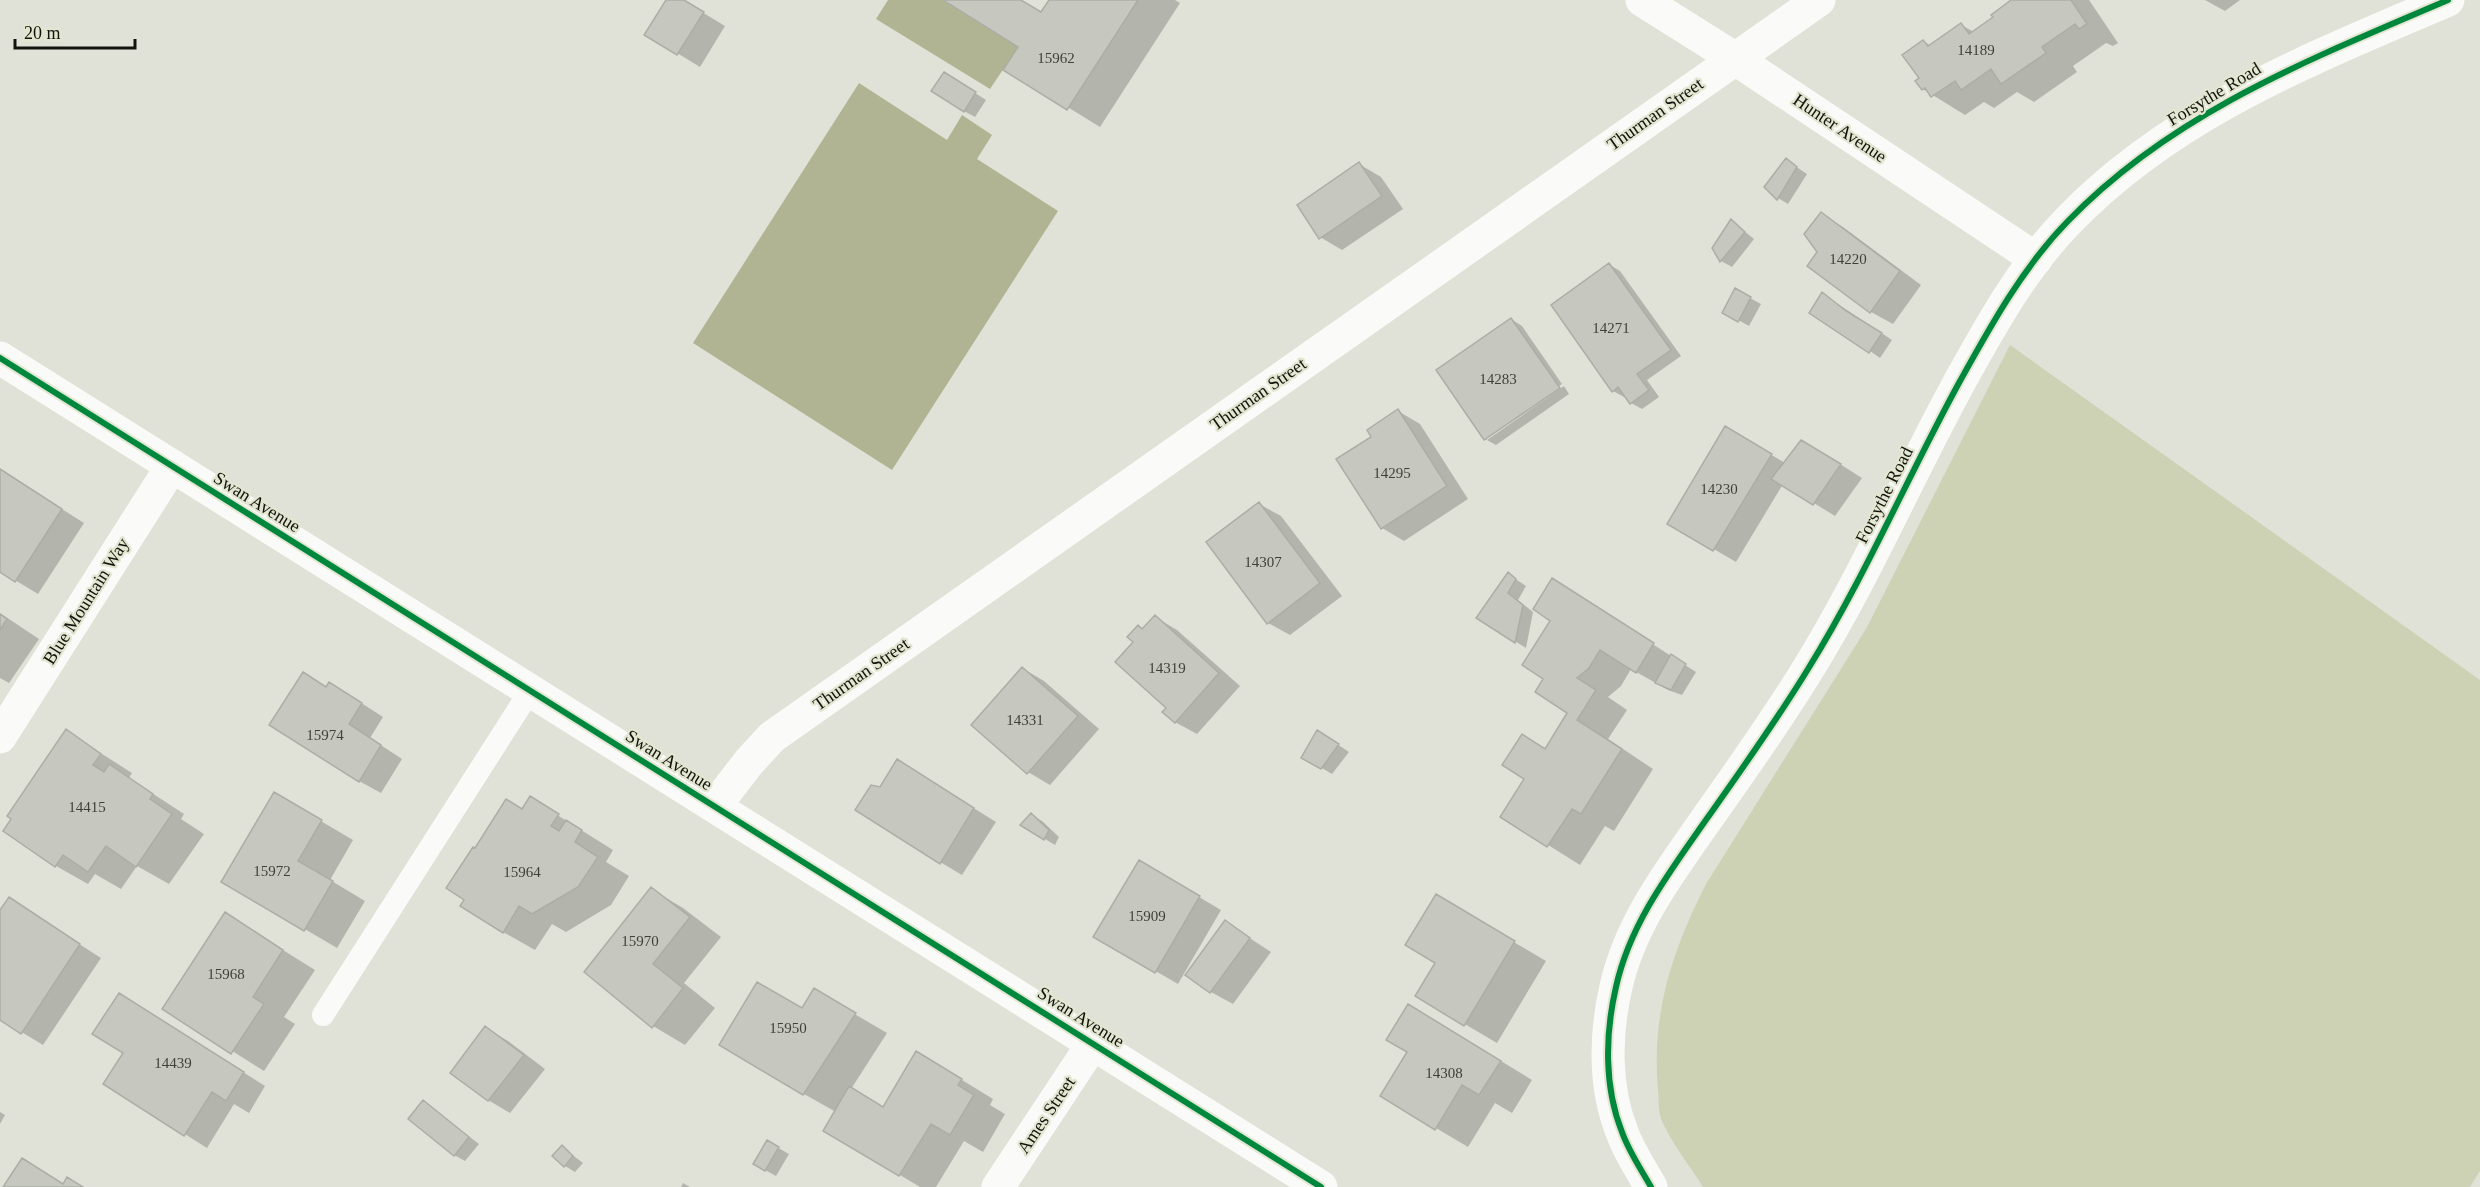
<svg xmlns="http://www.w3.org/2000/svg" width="2480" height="1187" viewBox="0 0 2480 1187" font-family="Georgia,serif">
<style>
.green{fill:#ced2b4}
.water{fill:#b0b492}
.shadow{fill:#0003}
.building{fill:#c6c8bf;stroke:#acaea5;stroke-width:1.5}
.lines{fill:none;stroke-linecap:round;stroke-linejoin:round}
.lane{stroke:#fafbf9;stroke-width:22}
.street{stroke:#fafbf9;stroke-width:33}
.secondary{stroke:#fafbf9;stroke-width:33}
.cycleway-casing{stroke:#e3e7d2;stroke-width:10}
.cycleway{stroke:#00873e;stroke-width:6}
.labels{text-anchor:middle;stroke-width:4.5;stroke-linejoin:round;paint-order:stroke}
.number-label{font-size:15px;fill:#3f4039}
.street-label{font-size:18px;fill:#12130c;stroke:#e3e7d2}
</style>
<rect width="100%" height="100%" fill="#e0e2d7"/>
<!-- green -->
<path class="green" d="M 2010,345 L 2480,680 L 2480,1171 L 2470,1187 L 1703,1187 C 1690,1166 1672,1144 1662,1121 C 1658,1113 1659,1099 1658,1090 C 1651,1014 1672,951 1706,884 L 1866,629 Z"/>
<!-- water -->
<path class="water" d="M 888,0 L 943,0 L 1018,47 L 990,89 L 876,19 Z
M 859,83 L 947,140 L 962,115 L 992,135 L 977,159 L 1058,211 L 892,470 L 693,343 Z"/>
<!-- shadow -->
<path class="shadow" d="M 668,0 L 682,0 L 725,26 L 700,67 L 646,34 Z
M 946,0 L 1021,0 L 1042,13 L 1050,0 L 1175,0 L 1180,3 L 1100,127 L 1006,69 L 1020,46 Z
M 2012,0 L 2089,0 L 2118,43 L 2113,46 L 2106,43 L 2073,66 L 2077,72 L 2034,102 L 2017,92 L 1994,108 L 1984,102 L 1965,115 L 1923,89 L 1921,79 L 1923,41 L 1931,46 L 1961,25 L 1974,32 L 1995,18 Z
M 2205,0 L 2240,0 L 2225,11 Z
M 955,80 L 986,100 L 975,117 L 964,111 Z
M 1786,160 L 1807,174 L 1788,204 L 1778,198 Z
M 1359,164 L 1381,177 L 1403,209 L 1342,250 L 1320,237 Z
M 1821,214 L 1843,227 L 1921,285 L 1893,324 L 1871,312 L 1809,266 L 1819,252 Z
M 1732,221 L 1754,239 L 1732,267 L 1721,261 L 1713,248 Z
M 1610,265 L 1620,271 L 1681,356 L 1647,380 L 1659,397 L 1642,409 L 1631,403 L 1626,396 L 1624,397 L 1613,391 Z
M 1823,294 L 1892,340 L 1880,358 L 1870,351 Z
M 1750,298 L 1761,304 L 1749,326 L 1724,312 Z
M 1511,319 L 1522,326 L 1562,384 L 1487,436 L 1487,440 L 1564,386 L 1569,394 L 1496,445 L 1485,439 Z
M 1398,411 L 1420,424 L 1468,499 L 1404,541 L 1382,528 L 1373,437 Z
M 1726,428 L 1785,463 L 1824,454 L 1862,478 L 1835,516 L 1783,484 L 1736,562 L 1669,523 Z
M 0,470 L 84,523 L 38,594 L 0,571 Z
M 1259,504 L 1281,516 L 1342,596 L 1290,635 L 1268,623 Z
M 1508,574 L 1526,586 L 1518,600 L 1533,612 L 1526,648 L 1478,618 Z
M 1553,580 L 1696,672 L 1682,695 L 1668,690 L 1631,669 L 1621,686 L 1608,697 L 1627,710 L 1608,739 L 1653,769 L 1614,831 L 1605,826 L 1580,865 L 1502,816 L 1569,712 L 1546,678 L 1552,620 Z
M 0,613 L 39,639 L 9,683 L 0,678 Z
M 1155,617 L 1177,630 L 1240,686 L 1197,734 L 1175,722 L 1144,630 Z
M 1022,668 L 1044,681 L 1099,729 L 1050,785 L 1028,772 Z
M 304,674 L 327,688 L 352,697 L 383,717 L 370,738 L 402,759 L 381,793 L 359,781 Z
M 66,731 L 132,773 L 129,778 L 184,814 L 181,819 L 204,834 L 169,884 L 137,866 L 121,889 L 95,874 L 88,884 L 56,866 L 13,819 Z
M 1328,738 L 1349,752 L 1332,774 L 1303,757 Z
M 919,774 L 996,822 L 962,875 L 940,862 L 880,788 Z
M 275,794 L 353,840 L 330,880 L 365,901 L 337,948 L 223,881 Z
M 530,798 L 613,850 L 606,862 L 629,876 L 611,905 L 566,932 L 552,924 L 535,950 L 503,932 L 466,899 L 476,850 L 523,810 Z
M 1032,815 L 1042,821 L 1059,837 L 1055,845 L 1022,825 Z
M 1140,862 L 1221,910 L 1178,984 L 1095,936 Z
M 651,889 L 683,908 L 721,937 L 684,983 L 715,1008 L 685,1045 L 653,1026 Z
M 9,899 L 101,958 L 43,1045 L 0,1019 L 0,912 Z
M 225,914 L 315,970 L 284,1017 L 295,1024 L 264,1071 L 164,1008 Z
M 1468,915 L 1546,961 L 1497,1043 L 1417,996 Z
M 1225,922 L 1271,952 L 1233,1004 L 1211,992 Z
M 120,995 L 265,1086 L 249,1113 L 234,1104 L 207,1148 L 105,1084 L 125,1053 Z
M 846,1009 L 887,1033 L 851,1089 L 884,1108 L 949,1072 L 993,1099 L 990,1105 L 1005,1114 L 983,1152 L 964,1141 L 936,1187 L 920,1187 L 825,1130 L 836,1112 L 804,1094 L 803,1010 Z
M 1440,1024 L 1532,1080 L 1512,1113 L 1495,1103 L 1468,1147 L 1436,1128 Z
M 486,1028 L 508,1041 L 545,1069 L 510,1113 L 488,1100 Z
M 424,1102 L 479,1144 L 465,1161 L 454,1155 Z
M 0,1112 L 5,1115 L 0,1124 Z
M 768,1142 L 789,1154 L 776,1176 L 765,1170 Z
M 562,1147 L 583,1163 L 575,1172 L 565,1166 Z
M 683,1183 L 690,1187 L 681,1187 Z"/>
<!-- building -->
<path class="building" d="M 666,0 L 684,0 L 704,12 L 677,55 L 644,35 Z
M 943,0 L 1021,0 L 1041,12 L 1049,0 L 1138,0 L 1067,110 L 1003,70 L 1018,47 Z
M 2011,0 L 2071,0 L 2087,24 L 2079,29 L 2075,24 L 2042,47 L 2046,53 L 2001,84 L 1991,69 L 1961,90 L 1955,81 L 1931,97 L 1925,88 L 1922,90 L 1915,81 L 1919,78 L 1902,55 L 1923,40 L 1928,46 L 1961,23 L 1969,34 L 1993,17 L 1991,15 Z
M 944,72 L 976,92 L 964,112 L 931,91 Z
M 1786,158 L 1797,167 L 1777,200 L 1764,187 Z
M 1359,162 L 1382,196 L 1319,239 L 1297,205 Z
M 1821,212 L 1900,271 L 1870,313 L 1807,266 L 1817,252 L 1804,234 Z
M 1731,219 L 1745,232 L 1720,262 L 1712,248 Z
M 1609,263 L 1671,350 L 1637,374 L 1649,390 L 1630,404 L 1618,387 L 1612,392 L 1551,305 Z
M 1735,288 L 1751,297 L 1738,322 L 1722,313 Z
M 1822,292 L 1846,311 L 1882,333 L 1869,353 L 1809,313 Z
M 1511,318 L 1560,388 L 1484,440 L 1436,370 Z
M 1398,409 L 1447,486 L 1381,529 L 1336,459 L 1371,437 L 1367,430 Z
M 1725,426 L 1772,454 L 1713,551 L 1667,524 Z
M 1801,440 L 1841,464 L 1813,505 L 1771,479 Z
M 0,469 L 62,509 L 15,582 L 0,572 Z
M 1259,502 L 1320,583 L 1267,624 L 1206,542 Z
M 1508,572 L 1516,579 L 1508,593 L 1523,605 L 1515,643 L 1476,618 Z
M 1552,578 L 1654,643 L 1636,673 L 1600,650 L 1589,668 L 1577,678 L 1596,690 L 1577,720 L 1622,749 L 1581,814 L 1572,809 L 1547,847 L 1500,817 L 1524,779 L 1502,765 L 1522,734 L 1545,749 L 1567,713 L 1535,692 L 1543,679 L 1522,665 L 1550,621 L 1533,609 Z
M 0,614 L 7,619 L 0,630 Z
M 1155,615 L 1219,673 L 1175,723 L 1162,712 L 1166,708 L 1115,662 L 1133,642 L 1127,637 L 1138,625 L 1142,629 Z
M 1671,654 L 1686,664 L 1671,690 L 1655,683 Z
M 1022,667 L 1078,716 L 1027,774 L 971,725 Z
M 303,672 L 326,687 L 329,682 L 362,703 L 349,724 L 381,745 L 359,782 L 269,725 Z
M 66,729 L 101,754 L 93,765 L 104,772 L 109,764 L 153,794 L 150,799 L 172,814 L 136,867 L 106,846 L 88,872 L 63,855 L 55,867 L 3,831 L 11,819 L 7,816 Z
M 1317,730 L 1339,744 L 1321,769 L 1301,758 Z
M 897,759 L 974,808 L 940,864 L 855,810 L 871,785 L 880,787 Z
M 274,792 L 322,820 L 298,861 L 333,881 L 304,931 L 221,882 Z
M 530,796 L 559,814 L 551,826 L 559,831 L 566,820 L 582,830 L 575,842 L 598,857 L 578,887 L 532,914 L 519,906 L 503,933 L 460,906 L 464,900 L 446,888 L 473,847 L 475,848 L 506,799 L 522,809 Z
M 1031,813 L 1049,830 L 1044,840 L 1020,825 Z
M 1139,860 L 1200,896 L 1155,973 L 1093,937 Z
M 651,887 L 690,917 L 653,964 L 683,988 L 652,1028 L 584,972 Z
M 1436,894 L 1515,941 L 1464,1026 L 1415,996 L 1435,963 L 1405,945 Z
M 9,897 L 80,944 L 21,1034 L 0,1020 L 0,910 Z
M 225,912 L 283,950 L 253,997 L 264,1004 L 231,1054 L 162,1009 Z
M 1225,920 L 1250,938 L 1210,993 L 1185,975 Z
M 757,982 L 802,1008 L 814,988 L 856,1013 L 803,1095 L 719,1045 Z
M 119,993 L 244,1072 L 226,1101 L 212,1092 L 184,1136 L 103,1084 L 123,1053 L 92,1034 Z
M 1408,1004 L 1501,1061 L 1479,1095 L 1462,1085 L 1435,1130 L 1380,1096 L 1407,1052 L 1386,1040 Z
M 485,1026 L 524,1055 L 488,1101 L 450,1073 Z
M 916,1051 L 962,1079 L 958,1085 L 974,1095 L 950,1135 L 931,1124 L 899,1176 L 823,1131 L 849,1086 L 883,1107 Z
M 423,1100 L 469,1137 L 454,1156 L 408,1119 Z
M 767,1140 L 779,1147 L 765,1171 L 753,1164 Z
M 562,1145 L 573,1156 L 564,1167 L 552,1156 Z
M 22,1158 L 63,1184 L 67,1177 L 83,1187 L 3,1187 Z"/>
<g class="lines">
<!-- lane -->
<path class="lane" d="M 323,1015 L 530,691"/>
<!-- street -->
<path class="street" d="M 1642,0 L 1734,58 L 2036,259
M 0,737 L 172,466
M 715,806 L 749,762 L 772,737 L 1819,0
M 998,1187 L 1094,1042"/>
<!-- secondary -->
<path class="secondary" d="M 0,358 L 1321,1187
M 1651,1187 C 1641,1169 1629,1152 1622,1132 C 1604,1087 1605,1034 1616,987 C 1630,923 1671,870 1708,817 C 1742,769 1777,720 1808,669 C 1865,577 1908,476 1960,381 C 1991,325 2023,267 2068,221 C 2173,112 2313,58 2448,0"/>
<!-- cycleway casing -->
<g class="cycleway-casing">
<path id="cycleway" d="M 0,358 L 1321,1187
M 1651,1187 C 1641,1169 1629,1152 1622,1132 C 1604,1087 1605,1034 1616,987 C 1630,923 1671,870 1708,817 C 1742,769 1777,720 1808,669 C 1865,577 1908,476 1960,381 C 1991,325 2023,267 2068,221 C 2173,112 2313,58 2448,0"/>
</g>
<!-- cycleway -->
<use href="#cycleway" class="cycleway"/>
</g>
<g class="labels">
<!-- number labels -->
<g class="number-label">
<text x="1976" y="55">14189</text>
<text x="1056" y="63">15962</text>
<text x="1848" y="264">14220</text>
<text x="1611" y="333">14271</text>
<text x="1498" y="384">14283</text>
<text x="1392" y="478">14295</text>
<text x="1719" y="494">14230</text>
<text x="1263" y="567">14307</text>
<text x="1167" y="673">14319</text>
<text x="1025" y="725">14331</text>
<text x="325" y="740">15974</text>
<text x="87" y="812">14415</text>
<text x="272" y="876">15972</text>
<text x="522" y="877">15964</text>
<text x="1147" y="921">15909</text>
<text x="640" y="946">15970</text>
<text x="226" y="979">15968</text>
<text x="788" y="1033">15950</text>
<text x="173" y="1068">14439</text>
<text x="1444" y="1078">14308</text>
</g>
<!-- street labels -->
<g class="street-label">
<text transform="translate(2214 94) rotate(-31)" y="6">Forsythe Road</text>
<text transform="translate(1655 114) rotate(-35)" y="6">Thurman Street</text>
<text transform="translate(1840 128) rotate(34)" y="6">Hunter Avenue</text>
<text transform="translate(1258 394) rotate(-35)" y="6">Thurman Street</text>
<text transform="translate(1884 495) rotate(-63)" y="6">Forsythe Road</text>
<text transform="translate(257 502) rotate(32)" y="6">Swan Avenue</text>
<text transform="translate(86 601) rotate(-58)" y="6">Blue Mountain Way</text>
<text transform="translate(861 674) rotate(-35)" y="6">Thurman Street</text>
<text transform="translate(669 760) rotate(32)" y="6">Swan Avenue</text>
<text transform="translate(1081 1017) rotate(32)" y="6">Swan Avenue</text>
<text transform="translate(1046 1115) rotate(-56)" y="6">Ames Street</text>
</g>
</g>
<!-- scale -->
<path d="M15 39v9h120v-9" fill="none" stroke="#12130c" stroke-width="3"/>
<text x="24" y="39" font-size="18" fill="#12130c" stroke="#e3e7d2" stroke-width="4.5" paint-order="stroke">20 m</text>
</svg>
